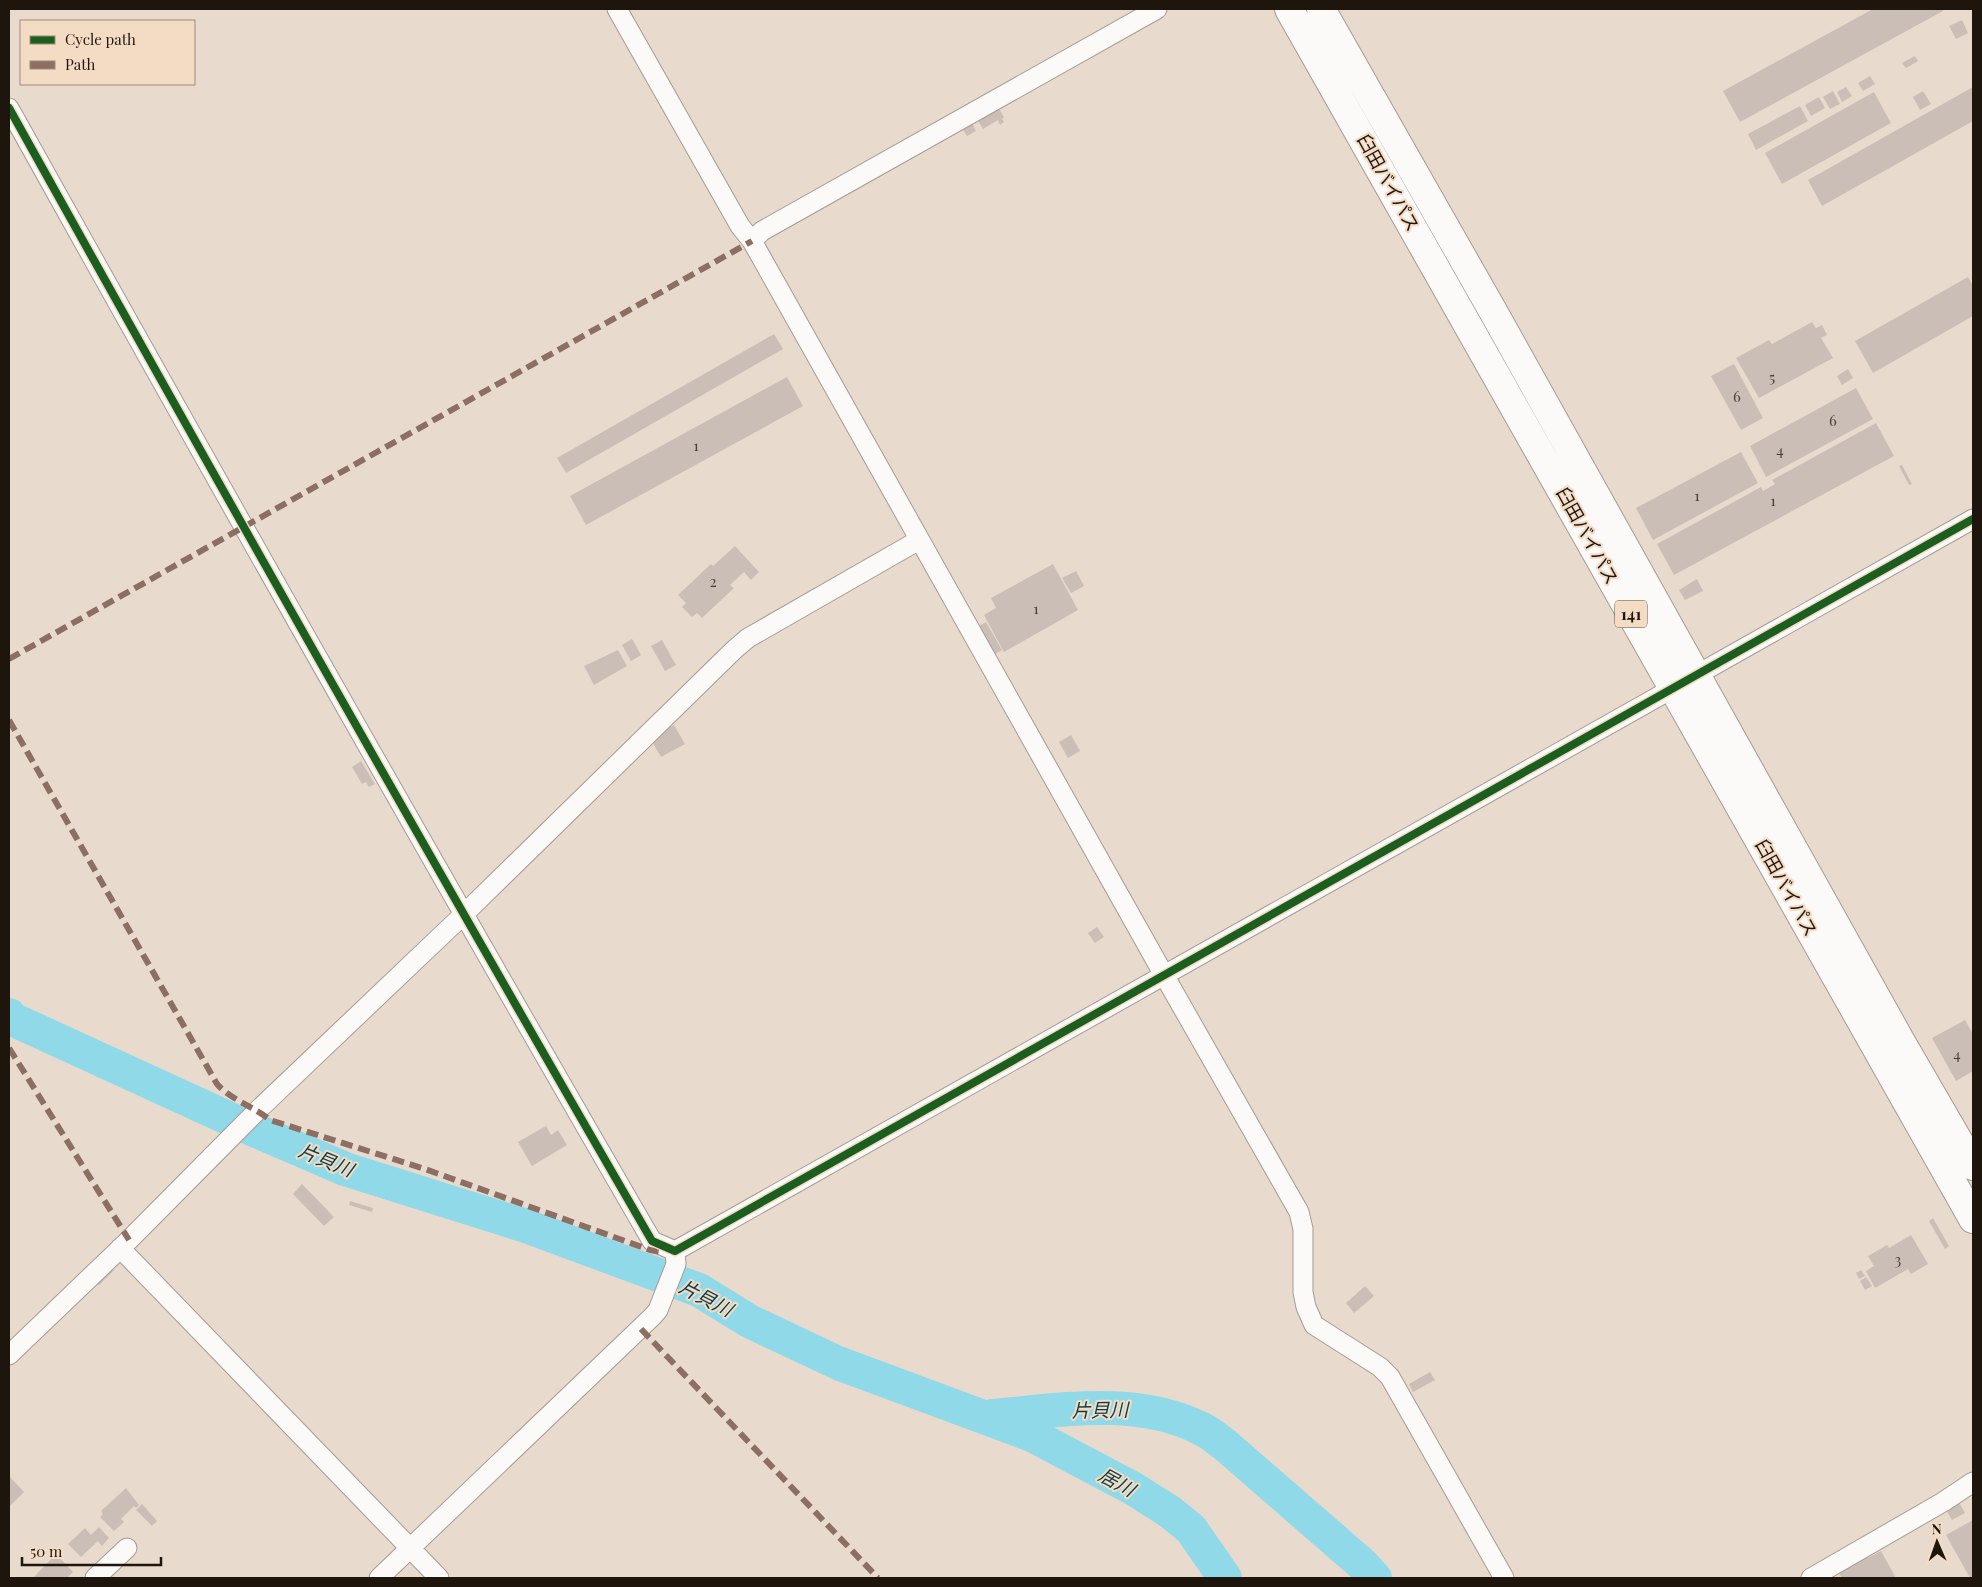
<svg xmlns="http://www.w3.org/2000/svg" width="1982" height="1587" viewBox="0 0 1982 1587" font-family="'Playfair Display','Noto Sans JP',serif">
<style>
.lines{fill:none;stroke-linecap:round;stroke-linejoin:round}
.river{stroke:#90d9e8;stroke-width:34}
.building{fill:#cabeb6}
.street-casing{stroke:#a59b92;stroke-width:21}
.highway-casing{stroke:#a59b92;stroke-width:30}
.street{stroke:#fcfaf8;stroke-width:19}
.highway{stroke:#fcfaf8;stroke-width:28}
.quiet{stroke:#8d6e63;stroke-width:6;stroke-dasharray:12 6;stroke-linecap:butt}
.cycleway-casing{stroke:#f3dbc4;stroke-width:11}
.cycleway{stroke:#1b5e20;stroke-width:8}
.labels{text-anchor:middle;stroke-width:4;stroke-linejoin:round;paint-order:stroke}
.number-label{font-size:15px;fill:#493f37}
.shield{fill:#f3dbc4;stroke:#5e5044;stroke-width:1}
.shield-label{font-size:16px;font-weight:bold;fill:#1e150d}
.street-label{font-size:18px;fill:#1e150d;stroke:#f3dbc4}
.water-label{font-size:19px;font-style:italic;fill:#083d48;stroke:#f3dbc4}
</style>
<rect width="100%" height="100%" fill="#e8dbce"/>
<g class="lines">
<!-- river -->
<path class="river" d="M 9,1015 L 12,1019 L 254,1130 L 345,1169 L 526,1226 L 699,1290 L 749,1321 L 838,1363 L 1032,1435 L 1134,1489 L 1170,1512 L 1191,1529 L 1225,1578
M 992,1416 C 1062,1410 1137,1396 1202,1429 C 1210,1433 1217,1439 1224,1444 L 1362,1564 L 1375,1578"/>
</g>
<!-- building -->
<path class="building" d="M 1873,9 L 1942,9 L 1943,11 L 1740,122 L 1723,91 Z
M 1962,20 L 1968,33 L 1956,39 L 1949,26 Z
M 1915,56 L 1918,61 L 1906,68 L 1902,63 Z
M 1870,76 L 1875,84 L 1863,91 L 1858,83 Z
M 1846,87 L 1852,96 L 1842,102 L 1837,92 Z
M 1973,87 L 1973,121 L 1822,206 L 1808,180 Z
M 1833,91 L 1840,104 L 1830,109 L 1823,97 Z
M 1923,91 L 1931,104 L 1920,110 L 1913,97 Z
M 1874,92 L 1891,123 L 1782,184 L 1765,153 Z
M 1819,97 L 1825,108 L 1811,116 L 1805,105 Z
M 1800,106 L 1808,121 L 1756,150 L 1748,134 Z
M 998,107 L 1004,117 L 1002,119 L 1004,122 L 1000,125 L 998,120 L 983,129 L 977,119 Z
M 971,122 L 976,131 L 967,136 L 961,127 Z
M 1968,277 L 1973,286 L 1973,316 L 1873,373 L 1855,341 Z
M 1812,322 L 1816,328 L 1822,325 L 1827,335 L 1821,338 L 1833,358 L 1759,398 L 1736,358 L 1769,340 L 1772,344 Z
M 774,334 L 783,349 L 566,473 L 557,458 Z
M 1734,364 L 1763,418 L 1741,430 L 1711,376 Z
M 1848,369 L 1853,378 L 1842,385 L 1837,376 Z
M 787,377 L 803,406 L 586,525 L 570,496 Z
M 1856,388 L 1873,419 L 1766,477 L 1750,446 Z
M 1876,423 L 1894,456 L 1674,575 L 1657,544 L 1761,487 L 1763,491 L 1775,484 L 1772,480 Z
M 1741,452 L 1758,483 L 1653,540 L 1636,508 Z
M 1902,465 L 1912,484 L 1909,485 L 1899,466 Z
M 735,546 L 759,572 L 751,580 L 744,572 L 730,585 L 734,588 L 702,618 L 697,613 L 692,617 L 682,607 L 686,603 L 678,595 L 711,564 L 713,566 Z
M 1053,564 L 1078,610 L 1004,652 L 984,615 L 996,608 L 991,598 Z
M 1076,571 L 1084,586 L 1071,593 L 1062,578 Z
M 1697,579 L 1703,591 L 1685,600 L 1679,590 Z
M 986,622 L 1002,650 L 993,655 L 977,627 Z
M 632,639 L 641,655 L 631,661 L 622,645 Z
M 662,640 L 676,665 L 665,671 L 651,646 Z
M 618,650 L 627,666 L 594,685 L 584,666 Z
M 674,725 L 685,744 L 661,757 L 650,738 Z
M 1071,735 L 1080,751 L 1068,758 L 1059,742 Z
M 361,761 L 375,784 L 369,787 L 366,782 L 362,784 L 352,767 Z
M 1097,927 L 1104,937 L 1095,943 L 1088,933 Z
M 1965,1020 L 1973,1034 L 1973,1071 L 1956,1081 L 1932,1038 Z
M 546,1126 L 551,1135 L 558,1130 L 567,1145 L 532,1166 L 518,1142 Z
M 302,1184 L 334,1217 L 324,1226 L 293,1194 Z
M 350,1201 L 373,1208 L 372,1212 L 349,1205 Z
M 1933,1218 L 1949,1246 L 1945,1249 L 1929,1221 Z
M 1911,1235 L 1928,1264 L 1911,1274 L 1908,1269 L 1875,1288 L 1866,1271 L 1874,1266 L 1868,1256 L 1887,1245 L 1889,1248 Z
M 111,1267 L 114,1270 L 99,1285 L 95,1282 Z
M 1861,1270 L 1865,1276 L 1859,1279 L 1856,1273 Z
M 1866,1277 L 1872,1286 L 1865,1290 L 1860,1281 Z
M 1365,1286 L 1374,1296 L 1354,1313 L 1346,1303 Z
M 1430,1372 L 1435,1380 L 1413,1392 L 1409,1384 Z
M 9,1476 L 24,1492 L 9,1507 Z
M 126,1488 L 139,1505 L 136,1508 L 134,1506 L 121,1519 L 124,1522 L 114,1531 L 100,1517 L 103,1514 L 101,1511 Z
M 1958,1501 L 1965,1513 L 1952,1520 L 1945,1508 Z
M 142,1504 L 157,1521 L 152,1526 L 136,1510 Z
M 1973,1520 L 1973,1578 L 1970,1578 L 1946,1535 Z
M 99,1527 L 109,1538 L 102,1546 L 98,1541 L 81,1557 L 68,1544 L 85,1528 L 91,1535 Z
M 1881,1551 L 1896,1578 L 1842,1578 L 1838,1571 L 1866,1555 L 1868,1558 Z
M 56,1554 L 73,1572 L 67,1578 L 33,1578 Z"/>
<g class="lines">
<!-- street casing -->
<g class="street-casing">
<path id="street" d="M 617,9 L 740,226 L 752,241 L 1164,975 L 1299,1212 L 1303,1229 L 1303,1292 L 1306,1307 L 1314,1325 L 1380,1367 L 1390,1377 L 1504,1578
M 9,108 C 220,487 434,865 652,1241 L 675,1251 L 1973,519
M 752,241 L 762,231 L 1157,9
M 120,1248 L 439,1578
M 9,1355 L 129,1240 L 258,1110 L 463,915 L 735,649 L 748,638 L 919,540
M 95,1578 L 127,1548
M 379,1578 L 653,1316 L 658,1310 L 676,1264 L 675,1251
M 1811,1578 L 1943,1502 L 1973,1482"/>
</g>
<!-- highway casing -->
<g class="highway-casing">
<path id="highway" d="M 1289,9 L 1973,1219
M 1321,9 L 1494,313 L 1900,1040 L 1973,1166"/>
</g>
<!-- street -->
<use href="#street" class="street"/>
<!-- highway -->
<use href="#highway" class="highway"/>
<!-- quiet -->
<path class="quiet" d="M 9,659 L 752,241
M 9,720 L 217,1084 C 231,1100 253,1106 270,1120 L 425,1169 L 650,1250 L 662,1252 L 665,1247
M 9,1048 L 129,1240
M 641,1329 L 878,1578"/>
<!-- cycleway casing -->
<g class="cycleway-casing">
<path id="cycleway" d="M 9,108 C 220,487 434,865 652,1241 L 675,1251 L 1973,519"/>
</g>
<!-- cycleway -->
<use href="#cycleway" class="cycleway"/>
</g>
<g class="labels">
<!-- number labels -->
<g class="number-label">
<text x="1772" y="383">5</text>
<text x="1737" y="402">6</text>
<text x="1833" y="426">6</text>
<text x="696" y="451">1</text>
<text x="1780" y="456">4</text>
<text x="1697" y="501">1</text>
<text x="1773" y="506">1</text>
<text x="713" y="587">2</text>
<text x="1036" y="614">1</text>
<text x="1957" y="1060">4</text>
<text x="1898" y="1265">3</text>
</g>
<!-- shield labels -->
<rect class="shield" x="1615" y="600.5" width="32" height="27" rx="4"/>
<g class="shield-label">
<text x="1631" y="620">141</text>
</g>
<!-- street labels -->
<g class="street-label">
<text transform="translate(1388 183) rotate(61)" y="6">臼田バイパス</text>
<text transform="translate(1587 536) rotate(61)" y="6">臼田バイパス</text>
<text transform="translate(1786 888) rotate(61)" y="6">臼田バイパス</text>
</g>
<!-- water labels -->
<g class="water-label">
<text transform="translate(326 1160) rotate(22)" y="7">片貝川</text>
<text transform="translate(706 1298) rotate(27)" y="7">片貝川</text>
<text transform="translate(1100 1410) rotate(-1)" y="7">片貝川</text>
<text transform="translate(1117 1482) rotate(29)" y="7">居川</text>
</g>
</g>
<!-- border -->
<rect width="1982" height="1587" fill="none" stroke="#1e150d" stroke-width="20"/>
<!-- legend -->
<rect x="20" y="20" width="175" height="65" fill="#f3dbc4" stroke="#9e8c7b"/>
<rect x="30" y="36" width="25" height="8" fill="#1b5e20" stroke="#9e8c7b"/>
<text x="65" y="45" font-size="15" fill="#1e150d">Cycle path</text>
<rect x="30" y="61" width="25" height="8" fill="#8d6e63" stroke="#9e8c7b"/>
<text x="65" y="70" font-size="15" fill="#1e150d">Path</text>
<!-- north arrow -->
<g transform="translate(1937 1542) rotate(358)" stroke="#f3dbc4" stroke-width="4" paint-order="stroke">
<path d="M0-4L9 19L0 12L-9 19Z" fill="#1e150d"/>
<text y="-8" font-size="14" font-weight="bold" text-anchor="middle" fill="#1e150d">N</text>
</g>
<!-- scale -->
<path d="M22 1557v8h139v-8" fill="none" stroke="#1e150d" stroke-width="2.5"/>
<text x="30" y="1557" font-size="15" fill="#1e150d" stroke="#f3dbc4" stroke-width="4" paint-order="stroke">50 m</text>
</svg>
